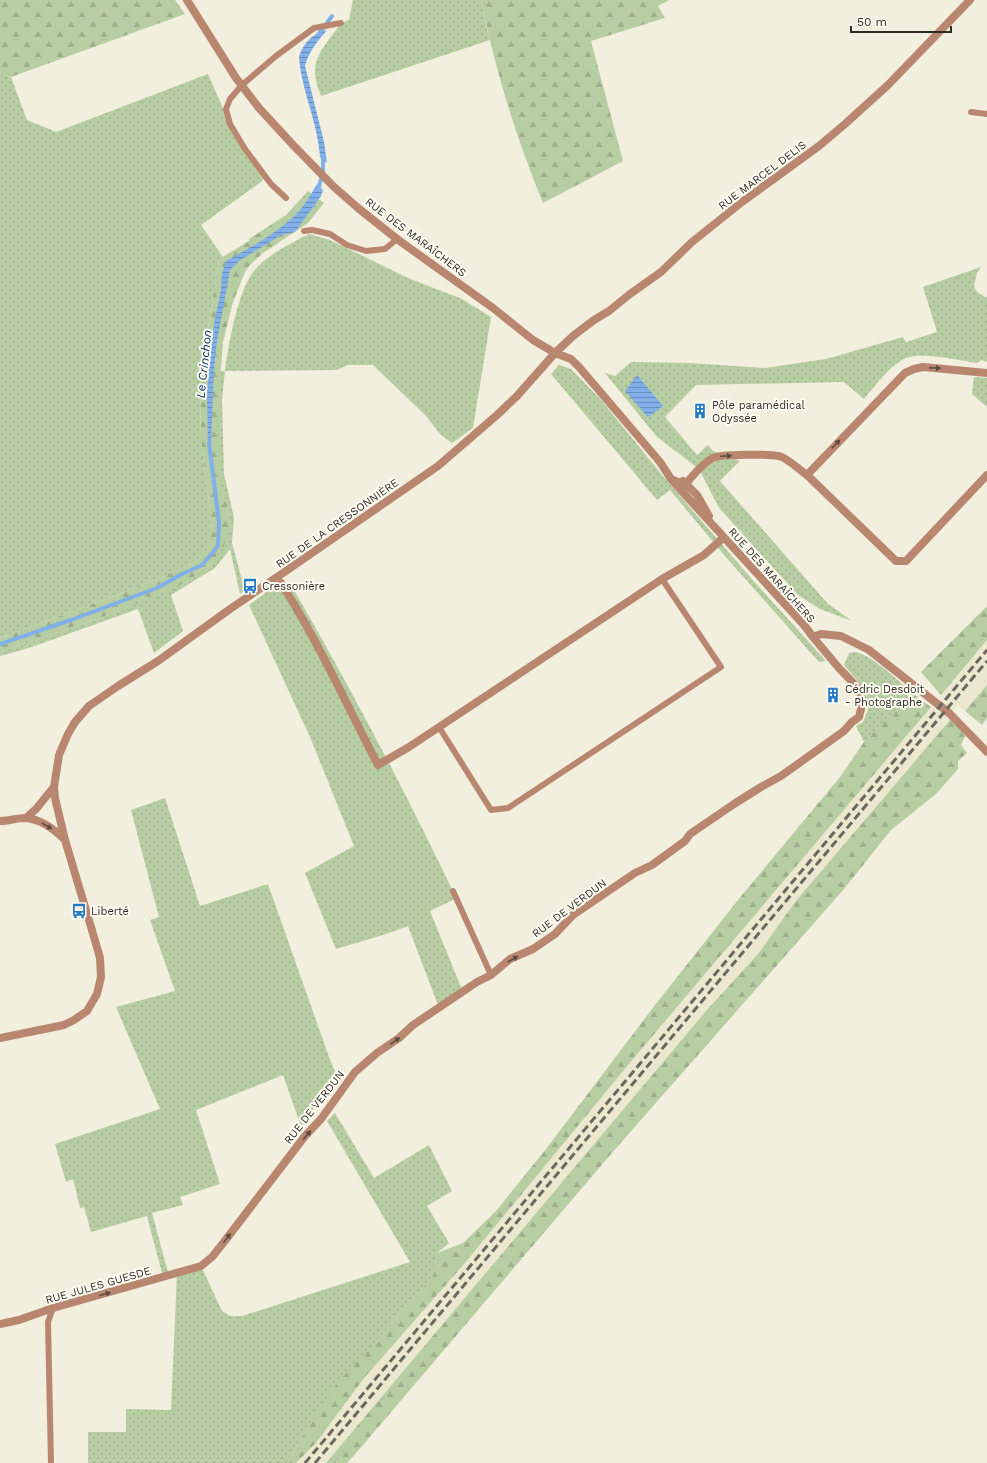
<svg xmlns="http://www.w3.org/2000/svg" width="987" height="1463" viewBox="0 0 987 1463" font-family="'Work Sans',sans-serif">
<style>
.built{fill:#ece7cf}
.grass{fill:url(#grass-dots)}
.forest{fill:url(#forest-firs)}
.water{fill:url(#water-rules)}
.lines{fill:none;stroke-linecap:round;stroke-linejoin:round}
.stream{stroke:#81afe9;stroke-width:4}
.lane{stroke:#b9876f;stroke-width:6}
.street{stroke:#b9876f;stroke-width:8}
.rail{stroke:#6a685f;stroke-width:3;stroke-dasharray:8 4;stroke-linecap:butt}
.oneway{fill:#5d4b3f}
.labels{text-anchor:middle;stroke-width:4;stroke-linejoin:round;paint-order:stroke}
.street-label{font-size:11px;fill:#2c2b25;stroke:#fefcf2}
.poi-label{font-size:11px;fill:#2c2b25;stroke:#fefcf2;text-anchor:start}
.water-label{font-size:12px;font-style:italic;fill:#023265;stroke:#fefcf2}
</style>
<defs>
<pattern id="grass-dots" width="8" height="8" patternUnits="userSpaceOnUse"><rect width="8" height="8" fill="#b7cda2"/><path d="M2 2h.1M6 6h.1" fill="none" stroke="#9eb08b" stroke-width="1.8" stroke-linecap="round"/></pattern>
<pattern id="forest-firs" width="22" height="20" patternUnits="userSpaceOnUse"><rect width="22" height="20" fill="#b7cda2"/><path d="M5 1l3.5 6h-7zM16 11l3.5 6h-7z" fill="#9eb08b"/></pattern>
<pattern id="water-rules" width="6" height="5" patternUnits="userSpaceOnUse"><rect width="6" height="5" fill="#81afe9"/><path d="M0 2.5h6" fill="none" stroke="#6a8fbd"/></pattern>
</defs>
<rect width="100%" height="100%" fill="#f3efdf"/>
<!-- built -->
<path class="built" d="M 987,640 L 987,685 L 965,711 L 958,706 L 952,712 L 948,718 L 950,720 L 795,902 L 758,954 L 706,1011 L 326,1463 L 296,1463 L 315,1444 L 365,1377 L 465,1263 L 633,1059 L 931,707 L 934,707 L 943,697 L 941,695 Z"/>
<!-- grass -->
<path class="grass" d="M 353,0 L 481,0 L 487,30 L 490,40 L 321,96 C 318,88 315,80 315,71 C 315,53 332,37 341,23 L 349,20 Z
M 0,73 L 11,77 L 27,120 L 56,132 L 208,74 L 230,124 L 265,177 L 261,182 L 201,225 L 223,257 L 219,259 L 200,377 L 201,441 L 211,519 L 209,547 L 198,559 L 188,566 L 117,595 L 0,638 Z
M 309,234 L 330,240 L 408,278 L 462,299 L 491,317 L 473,428 L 452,443 L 441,435 L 426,416 L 373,365 L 348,365 L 337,370 L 225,371 L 222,399 L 224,474 L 234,518 L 232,543 L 242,580 L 247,588 L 240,594 L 230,549 L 215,568 L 171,595 L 183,631 L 154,653 L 138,609 L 29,648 L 0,656 L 0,652 L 55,634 L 124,609 L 189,581 L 212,562 L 231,528 C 228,510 223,492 221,474 C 216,440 218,405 220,371 L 225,371 C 228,346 238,290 254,271 C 268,254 290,244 309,234 Z
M 981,267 L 977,273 L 974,286 L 977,292 L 987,298 L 987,362 L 982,360 L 976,363 C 957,360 923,352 906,358 C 891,364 874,387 864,399 L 844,382 L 696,385 L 665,417 L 697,455 L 708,445 L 713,451 L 740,461 L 720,481 L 828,604 L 852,621 L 820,609 L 798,595 L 719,508 L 699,469 L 657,437 L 605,373 L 615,376 L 631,362 L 690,363 L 765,368 L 826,359 L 903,337 L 906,342 L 937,332 L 923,287 Z
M 559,365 L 571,369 L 602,401 L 662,475 L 751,578 L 826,661 L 819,662 L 724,555 L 670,490 L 657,500 L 551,374 Z
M 974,377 L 987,378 L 987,407 L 972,394 Z
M 279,583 L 290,583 C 350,687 406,792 457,900 L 453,900 L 430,911 L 463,992 L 439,1008 L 408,926 L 386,934 L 336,949 L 305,873 L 354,846 L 310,737 L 249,605 Z
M 856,652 C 876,658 896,679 912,693 L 864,742 L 856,726 L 863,722 L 868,710 L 866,691 L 844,665 L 849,653 Z
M 165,798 L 200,906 L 268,884 L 329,1057 L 337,1077 L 301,1126 L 283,1075 L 196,1110 L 220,1184 L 180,1197 L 183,1205 L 152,1213 L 169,1276 L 163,1277 L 147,1216 L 91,1232 L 84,1207 L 80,1208 L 73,1179 L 66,1182 L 55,1144 L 160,1109 L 116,1007 L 175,991 L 150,920 L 159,917 L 131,810 Z
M 335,1113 L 374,1178 L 429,1145 L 452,1191 L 427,1206 L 449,1243 L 437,1253 L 433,1276 L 388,1328 L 311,1422 L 287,1463 L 88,1463 L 88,1432 L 126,1432 L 126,1409 L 171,1410 L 177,1273 L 201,1266 L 222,1311 L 230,1316 L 242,1316 L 410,1262 L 327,1121 Z"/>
<!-- forest -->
<path class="forest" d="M 0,0 L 175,0 L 185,14 L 11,77 L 0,73 Z
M 481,0 L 669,0 L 658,6 L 665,18 L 591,41 L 623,161 L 543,203 C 516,138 495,69 481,0 Z
M 308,191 L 324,203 L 308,223 L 263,253 L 250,265 L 245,272 L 233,302 L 223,342 L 219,392 L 218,435 L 221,473 L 231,528 L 223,547 L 212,562 L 189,581 L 153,597 L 124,609 L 55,634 L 0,652 L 0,638 L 117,595 L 188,566 L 198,559 L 209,547 L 211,519 L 201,441 L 200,377 L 219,259 L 249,241 L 249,239 L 286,215 Z
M 987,606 L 987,640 L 941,695 L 921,672 Z
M 987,685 L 987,718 L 982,725 L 965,711 Z
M 912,693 L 931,707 L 633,1059 L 465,1263 L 365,1377 L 315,1444 L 296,1463 L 287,1463 L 311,1422 L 338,1382 L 388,1328 L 433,1276 L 437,1253 L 463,1243 L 496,1211 L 546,1149 L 655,1005 L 738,900 L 840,777 L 864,742 Z
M 950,720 L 959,728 L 965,736 L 961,745 L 967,753 L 958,761 L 958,769 L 936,794 L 891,830 L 844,889 L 611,1154 L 357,1452 L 347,1463 L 326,1463 L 706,1011 L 758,954 L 795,902 Z"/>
<!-- water -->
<path class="water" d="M 327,30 C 317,42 309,51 305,66 L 324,142 L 327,163 L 320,157 C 318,123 302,92 299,58 C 301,45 314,32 327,30 Z
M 317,184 L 323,190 L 321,196 L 295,232 L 281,235 L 239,261 L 230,270 L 217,341 L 214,369 L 211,444 L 208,451 L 207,390 L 214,324 L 221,290 L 222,274 L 226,261 C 248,249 272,236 291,219 C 302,210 310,196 317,184 Z
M 637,375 L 663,406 L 648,417 L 625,391 Z"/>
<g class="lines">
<!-- stream -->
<path class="stream" d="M 318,35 L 332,16
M 318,190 L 323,172 L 323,156
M 0,644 L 71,620 L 157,588 L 180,575 L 202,565 L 218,546 L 219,522 L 209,443"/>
<!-- lane -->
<path class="lane" d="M 971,112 L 987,114
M 286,198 L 271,184 L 245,149 L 230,124 L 226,109 L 230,99 L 242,85 L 276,56 L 314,28 L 341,23
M 304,231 L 312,230 L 330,234 L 347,245 L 366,251 L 385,249 L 397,239
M 439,727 L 491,810 L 508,808 L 721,667 L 662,579
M 453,891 L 491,975
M 51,1463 L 48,1322 L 53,1308"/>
<!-- street -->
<path class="street" d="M 187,0 L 236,78 L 259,108 L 294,146 L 333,186 L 358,208 L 397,239 L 493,308 L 533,340 L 555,353 L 571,359 L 579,367 L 660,462 L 671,479 L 689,499 L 804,625 L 813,637 L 821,634 L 841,636 L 869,650 L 949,713 L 987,752
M 807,475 L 896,561 L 906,561 L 987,475
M 673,480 L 681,483 L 686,484 C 693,475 703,463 713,458 C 719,454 771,454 779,456 C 789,459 798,469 807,475 L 905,373 L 914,369 L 923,367 L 987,373
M 683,481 L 697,495 L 709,516
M 277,577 C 316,636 345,702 378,765 L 409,747 L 662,579 L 704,555 L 723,538
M 26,818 L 36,809 L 54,787
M 0,821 C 8,821 17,818 25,818 C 41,819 54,829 64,839
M 0,1038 L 64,1025 L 74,1020 L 87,1011 L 97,994 L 101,977 L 100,958 L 94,937 L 65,840 L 55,798 L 54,787 L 59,755 L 68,734 L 75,722 L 89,706 L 118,686 L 158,661 L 230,609 L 283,573 L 438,466 L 497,415 L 517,396 L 555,353 L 573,336 L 594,320 L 609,311 L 630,294 L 661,272 L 692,242 L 742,202 L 819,146 L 845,124 L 888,85 L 970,0
M 0,1324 L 19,1320 L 53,1308 L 201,1266 L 212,1257 L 224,1242 L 305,1136 L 321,1119 L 355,1072 L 377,1053 L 399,1038 L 413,1025 L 477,982 L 491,975 L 510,959 L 533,949 L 555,934 L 573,915 L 635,873 L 652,865 L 685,841 L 690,834 L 734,804 L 761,787 L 781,776 L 844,731 L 852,722 L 859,717 L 861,709 L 862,698 L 858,688 L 838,667 L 813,637"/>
<!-- rail -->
<path class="rail" d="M 305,1463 L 987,650
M 315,1463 L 987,661"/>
</g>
<!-- one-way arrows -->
<defs><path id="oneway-solid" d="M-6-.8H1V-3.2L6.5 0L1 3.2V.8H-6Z"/></defs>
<g class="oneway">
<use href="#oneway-solid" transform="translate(935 368) rotate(3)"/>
<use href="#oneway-solid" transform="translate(836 444) rotate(-46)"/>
<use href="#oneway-solid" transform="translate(726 456) rotate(-2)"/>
<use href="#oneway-solid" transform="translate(47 826) rotate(30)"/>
<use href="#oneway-solid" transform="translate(513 959) rotate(-30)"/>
<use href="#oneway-solid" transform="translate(395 1041) rotate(-35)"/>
<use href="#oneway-solid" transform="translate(307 1135) rotate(-49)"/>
<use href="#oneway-solid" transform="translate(227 1238) rotate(-53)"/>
<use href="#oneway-solid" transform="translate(105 1294) rotate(-16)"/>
</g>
<!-- icons -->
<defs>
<g id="building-bare" transform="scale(1.2)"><path d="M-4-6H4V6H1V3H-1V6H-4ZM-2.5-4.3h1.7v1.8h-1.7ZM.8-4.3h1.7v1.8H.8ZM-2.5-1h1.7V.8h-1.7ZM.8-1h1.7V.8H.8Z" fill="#247cc9" stroke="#fefcf2" stroke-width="2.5" paint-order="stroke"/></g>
<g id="bus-bare" transform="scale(1.2)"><path d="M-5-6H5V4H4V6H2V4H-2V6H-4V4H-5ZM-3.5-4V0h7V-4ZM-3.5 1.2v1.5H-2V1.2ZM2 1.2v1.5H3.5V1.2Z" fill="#247cc9" stroke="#fefcf2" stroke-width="2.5" paint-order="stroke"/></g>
</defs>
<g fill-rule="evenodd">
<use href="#building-bare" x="700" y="411"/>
<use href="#bus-bare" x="250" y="586"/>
<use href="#building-bare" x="833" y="695"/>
<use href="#bus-bare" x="79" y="911"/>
</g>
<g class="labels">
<!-- street labels -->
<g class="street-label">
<text transform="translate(762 175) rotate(-37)" y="4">RUE MARCEL DELIS</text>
<text transform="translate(416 237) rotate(37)" y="4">RUE DES MARAÎCHERS</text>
<text transform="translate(337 523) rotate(-35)" y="4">RUE DE LA CRESSONNIÈRE</text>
<text transform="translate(772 575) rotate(48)" y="4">RUE DES MARAÎCHERS</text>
<text transform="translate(569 908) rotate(-37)" y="4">RUE DE VERDUN</text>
<text transform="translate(314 1107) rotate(-52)" y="4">RUE DE VERDUN</text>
<text transform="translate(98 1285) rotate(-16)" y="4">RUE JULES GUESDE</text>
</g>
<!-- poi labels -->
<g class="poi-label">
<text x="712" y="409">Pôle paramédical<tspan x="712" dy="13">Odyssée</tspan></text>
<text x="262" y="590">Cressonière</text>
<text x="845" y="693">Cédric Desdoit<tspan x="845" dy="13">- Photographe</tspan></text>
<text x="91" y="915">Liberté</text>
</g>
<!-- water labels -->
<g class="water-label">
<text transform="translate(204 364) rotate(-84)" y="4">Le Crinchon</text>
</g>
</g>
<!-- scale -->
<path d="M851 26v6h100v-6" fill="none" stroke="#2c2b25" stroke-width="2"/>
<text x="857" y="26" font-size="12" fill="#2c2b25" stroke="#fefcf2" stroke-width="3" paint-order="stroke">50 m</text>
</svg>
